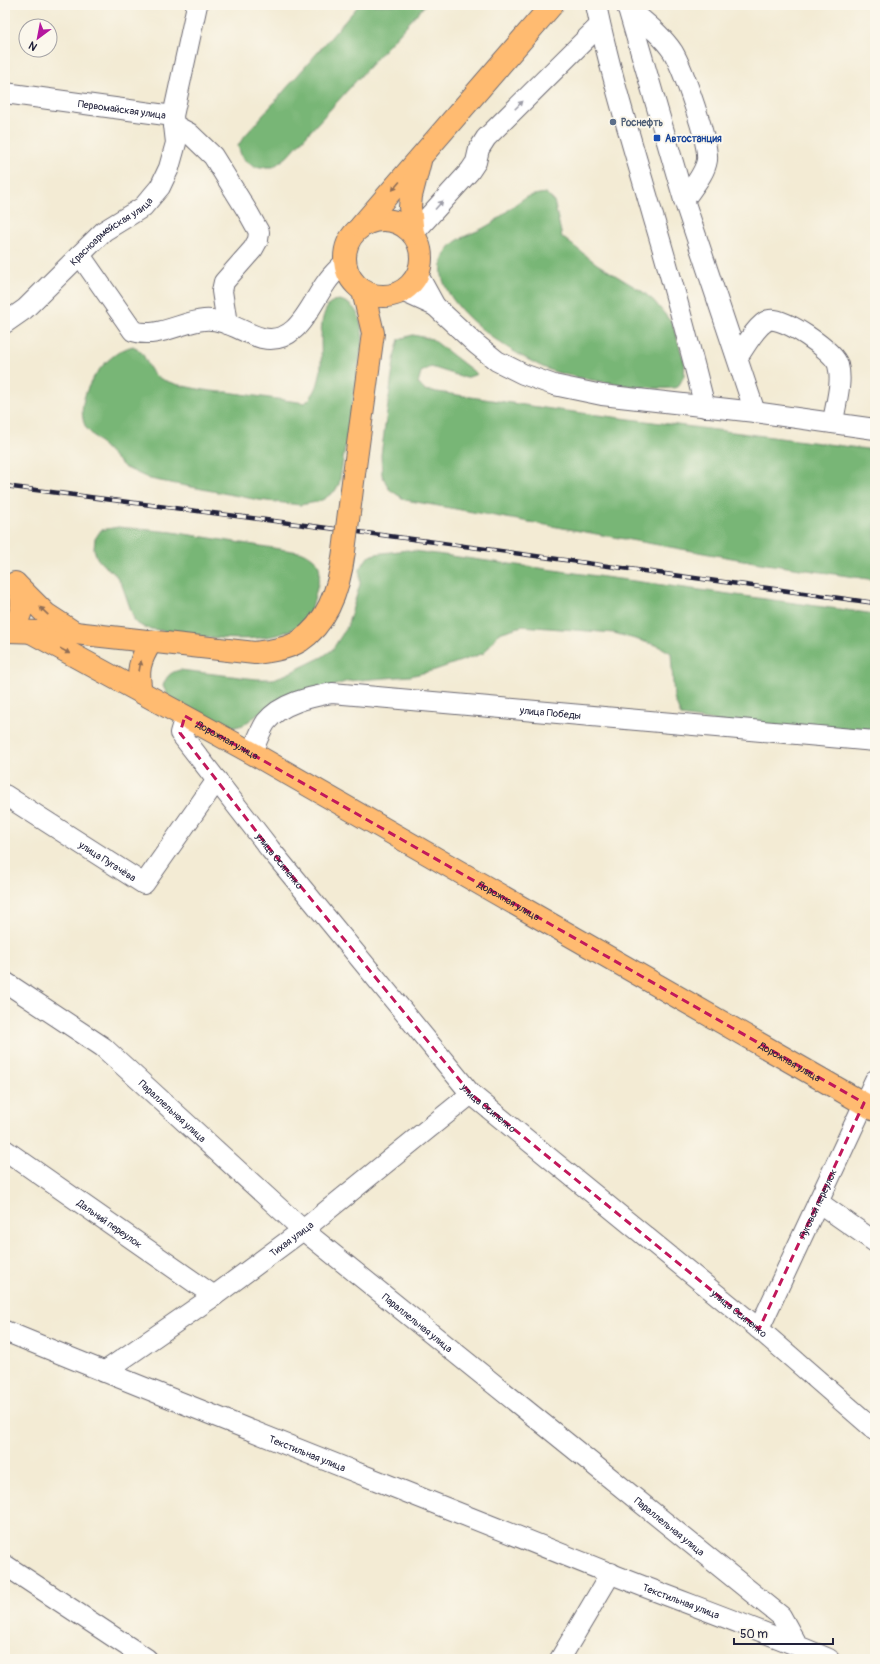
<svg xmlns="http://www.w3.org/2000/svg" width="880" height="1664" viewBox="0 0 880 1664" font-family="Pangolin,sans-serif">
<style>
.forest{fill:#78b676;stroke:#4d6c58}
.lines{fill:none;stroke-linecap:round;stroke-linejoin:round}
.minor-casing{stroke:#6b6871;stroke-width:22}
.major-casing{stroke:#6b6871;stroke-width:24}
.minor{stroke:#fff;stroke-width:20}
.major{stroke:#ffbb71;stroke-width:22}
.rail-casing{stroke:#22223b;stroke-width:4.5}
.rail{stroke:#fbf7ec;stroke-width:3;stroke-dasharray:9;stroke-linecap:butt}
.major-bridge-casing{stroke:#6b6871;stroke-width:24;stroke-linecap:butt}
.major-bridge{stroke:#ffbb71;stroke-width:22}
.oneway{fill:#9c9ca7}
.oneway2{fill:#906e56}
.marked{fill:none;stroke:#c2185b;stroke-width:3;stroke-dasharray:8 5;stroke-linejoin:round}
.service-dot{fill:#5c6f8a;stroke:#fbf7ec;stroke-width:1.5}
.transit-dot{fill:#1a4fb4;stroke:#fbf7ec;stroke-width:1.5}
.labels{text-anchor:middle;stroke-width:4;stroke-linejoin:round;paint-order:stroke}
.street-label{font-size:10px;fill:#22223b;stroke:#fbf7ec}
.service-label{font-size:10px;font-weight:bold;fill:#4e5e75;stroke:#fbf7ec;text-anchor:start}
.transit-label{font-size:10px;font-weight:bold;fill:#164399;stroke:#fbf7ec;text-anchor:start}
</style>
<rect width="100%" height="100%" fill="#fbf7ec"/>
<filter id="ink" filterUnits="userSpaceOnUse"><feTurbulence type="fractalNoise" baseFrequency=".025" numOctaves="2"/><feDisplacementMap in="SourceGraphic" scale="8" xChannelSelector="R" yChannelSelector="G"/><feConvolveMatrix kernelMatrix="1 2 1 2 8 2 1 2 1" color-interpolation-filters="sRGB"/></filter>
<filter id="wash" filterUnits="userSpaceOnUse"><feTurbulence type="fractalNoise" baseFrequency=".012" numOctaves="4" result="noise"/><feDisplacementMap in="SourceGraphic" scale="16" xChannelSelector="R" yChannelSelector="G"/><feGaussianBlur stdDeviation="0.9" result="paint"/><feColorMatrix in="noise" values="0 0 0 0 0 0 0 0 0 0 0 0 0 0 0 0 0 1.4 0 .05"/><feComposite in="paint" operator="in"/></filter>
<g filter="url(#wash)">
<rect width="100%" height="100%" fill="#f3ebd4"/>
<!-- forest -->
<path class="forest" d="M 359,5 L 425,5 L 287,157 L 273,167 L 254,167 L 242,158 L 238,146 L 243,138 Z
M 546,193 L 554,201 L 562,237 L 597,264 L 643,292 L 654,301 L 672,323 L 685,364 L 684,376 L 678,387 C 661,393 569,378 550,370 C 516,357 415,296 448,249 C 458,236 474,234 487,226 C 500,219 510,207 523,199 C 530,195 539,194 546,193 Z
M 340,300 C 360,306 361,322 363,339 L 339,484 L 335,491 L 324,499 L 317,502 L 300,505 L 259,500 L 150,479 L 124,467 L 86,428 C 71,398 104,353 133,346 C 147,353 145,365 155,375 C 163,384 214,393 227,392 L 305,403 C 337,377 307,321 333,301 Z
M 413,335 L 432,339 L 477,374 L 466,378 L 431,367 L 421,372 L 418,383 L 424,390 L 558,410 L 875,450 L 875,580 L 760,563 L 405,500 L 389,489 L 382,475 L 381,455 L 395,354 L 399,339 Z
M 118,527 L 172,532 L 305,553 C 323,563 321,570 317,588 C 314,600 312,613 303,622 C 270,652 186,634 145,628 L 135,622 L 122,585 L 115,574 L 102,564 L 97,558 L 94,549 L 95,539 L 101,530 Z
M 407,550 L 875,614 L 875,746 L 681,716 L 674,698 L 671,653 L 659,646 L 614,633 L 522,626 L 499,633 L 484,653 L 435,670 L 410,676 L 348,681 L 276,705 L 263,711 L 243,725 L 231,728 L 216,722 L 172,699 L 167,694 L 163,686 C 166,677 170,672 180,670 L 257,679 L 273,679 L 287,674 L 322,657 L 332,650 L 347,627 L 360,584 L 360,569 L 367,558 L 375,554 Z"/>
</g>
<g filter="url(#ink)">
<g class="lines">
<!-- minor casing -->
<g class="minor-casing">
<g id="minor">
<path d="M 596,5 C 611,77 633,146 653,216 C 672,280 689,343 705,407"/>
<path d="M 627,5 L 684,200 L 755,412"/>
<path d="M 627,7 C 643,21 661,34 673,52 C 683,69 709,142 707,160 C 705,174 692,188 684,200"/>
<path id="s1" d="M 5,93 L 173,116 L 197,5"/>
<path d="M 174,125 L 189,133 L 213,156 L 249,214 L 259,232 L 258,240 L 253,249 L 224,282 L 222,291 L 227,324"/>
<path d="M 413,234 L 470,171 L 476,162 L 479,149 L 486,138 L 600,25"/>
<path d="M 80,255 L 133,331 C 157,339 181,322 204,320 C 225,318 243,333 262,338 C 297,346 310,305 326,283 C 331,275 338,269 344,263"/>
<path d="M 418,275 L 435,306 L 476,344 L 497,361 L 523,374 L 554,385 L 602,395 L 755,412 L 875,429"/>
<path d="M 402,291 L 435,306"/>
<path id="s2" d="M 5,323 L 25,309 L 104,231 L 143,207 L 160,187 L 169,168 L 176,143 L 173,116"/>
<path d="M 738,357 C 744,348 757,324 769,320 C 783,316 834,351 838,365 C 843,383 835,405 833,423"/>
<path id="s3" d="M 185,716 L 180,733 L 270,849 L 471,1094 L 759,1329 L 875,1430"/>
<path id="s4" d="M 252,753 C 256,743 260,731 266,722 C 281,703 310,697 332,693 L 875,741"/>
<path id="s5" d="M 5,795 L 144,884 L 217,780"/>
<path id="s6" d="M 5,982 L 103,1047 L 303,1230 L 781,1616 L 797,1645"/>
<path id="s7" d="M 5,1150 L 214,1296"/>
<path d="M 818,1202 L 875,1242"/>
<path id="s8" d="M 759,1329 L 875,1080"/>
<path id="s9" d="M 5,1331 C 206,1414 408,1492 609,1573 C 682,1602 757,1628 829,1659"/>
<path id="s10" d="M 104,1372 L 214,1296 L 303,1230 L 471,1094"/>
<path d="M 5,1565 L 147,1659"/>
<path d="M 560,1659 L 611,1573"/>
</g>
</g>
<!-- major casing -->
<g class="major-casing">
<g id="major">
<circle cx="383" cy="258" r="38"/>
<path d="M 361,226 L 552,5"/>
<path d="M 413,234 L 410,207 L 411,196 L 420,161"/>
<path d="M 354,474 L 373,333 L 363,291"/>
<path d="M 16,584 L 46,614 L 75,633"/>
<path d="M 5,631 C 23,621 27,600 15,583"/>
<path d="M 7,631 L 75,633 L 255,653 C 270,651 287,649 300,641 C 330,621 340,584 344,551"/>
<path id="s11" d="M 31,632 L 252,753 L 875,1110"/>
<path d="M 141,692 C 137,671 139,661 151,642"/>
</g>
</g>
<!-- minor -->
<use href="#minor" class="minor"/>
<!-- major -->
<use href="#major" class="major"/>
<!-- rail casing -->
<g class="rail-casing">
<path id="rail" d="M 5,486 L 435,542 L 875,603"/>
</g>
<!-- rail -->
<use href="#rail" class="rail"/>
<!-- major-bridge casing -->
<g class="major-bridge-casing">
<path id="major-bridge" d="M 344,551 L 354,474"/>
</g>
<!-- major-bridge -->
<use href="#major-bridge" class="major-bridge"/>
</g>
<!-- one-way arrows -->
<defs><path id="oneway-solid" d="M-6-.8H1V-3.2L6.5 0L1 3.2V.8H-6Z"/></defs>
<g class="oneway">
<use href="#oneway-solid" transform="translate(519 105) rotate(-45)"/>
<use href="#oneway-solid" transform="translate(439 205) rotate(-48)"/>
</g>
<g class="oneway2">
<use href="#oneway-solid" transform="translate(396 186) rotate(130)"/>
<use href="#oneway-solid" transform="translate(44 611) rotate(-136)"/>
<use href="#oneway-solid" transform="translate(65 651) rotate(29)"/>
<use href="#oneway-solid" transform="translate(140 666) rotate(-80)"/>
</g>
</g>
<!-- marked area -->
<path class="marked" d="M 185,716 L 864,1103 L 759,1329 L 471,1094 L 270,849 L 180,733 Z"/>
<!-- markers -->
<circle class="service-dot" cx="613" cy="122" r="4"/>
<rect class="transit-dot" x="653" y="134" width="8" height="8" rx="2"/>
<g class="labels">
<!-- street labels -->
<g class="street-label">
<text dy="4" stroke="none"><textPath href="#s1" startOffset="118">Первомайская улица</textPath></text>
<text dy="4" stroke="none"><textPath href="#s2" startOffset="141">Красноармейская улица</textPath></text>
<text dy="4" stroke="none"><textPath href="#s4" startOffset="327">улица Победы</textPath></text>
<text dy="4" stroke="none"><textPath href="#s11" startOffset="224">Дорожная улица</textPath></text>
<text dy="4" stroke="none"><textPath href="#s3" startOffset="180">улица Осипенко</textPath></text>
<text dy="4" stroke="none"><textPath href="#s5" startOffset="122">улица Пугачёва</textPath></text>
<text dy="4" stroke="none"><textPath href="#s11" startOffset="548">Дорожная улица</textPath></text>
<text dy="4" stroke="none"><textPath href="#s11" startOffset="872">Дорожная улица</textPath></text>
<text dy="4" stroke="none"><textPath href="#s3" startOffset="504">улица Осипенко</textPath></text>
<text dy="4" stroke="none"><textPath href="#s6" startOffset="212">Параллельная улица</textPath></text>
<text dy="4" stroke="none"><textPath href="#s8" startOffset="138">Луговой переулок</textPath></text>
<text dy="4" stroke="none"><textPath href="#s7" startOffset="128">Дальний переулок</textPath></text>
<text dy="4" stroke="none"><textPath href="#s10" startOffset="230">Тихая улица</textPath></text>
<text dy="4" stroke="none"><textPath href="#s3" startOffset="828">улица Осипенко</textPath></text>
<text dy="4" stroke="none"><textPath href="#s6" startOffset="536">Параллельная улица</textPath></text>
<text dy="4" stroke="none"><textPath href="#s9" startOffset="326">Текстильная улица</textPath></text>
<text dy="4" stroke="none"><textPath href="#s6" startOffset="860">Параллельная улица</textPath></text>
<text dy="4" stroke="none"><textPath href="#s9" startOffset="728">Текстильная улица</textPath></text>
</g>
<!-- service labels -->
<g class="service-label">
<text x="621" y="126">Роснефть</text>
</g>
<!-- transit labels -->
<g class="transit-label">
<text x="665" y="142">Автостанция</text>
</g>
</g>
<!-- margin -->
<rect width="880" height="1664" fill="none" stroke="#fbf7ec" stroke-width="20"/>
<!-- north arrow -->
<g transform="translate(38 38) rotate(212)"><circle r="19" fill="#fbf7ec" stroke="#a4a2a5"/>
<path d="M0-3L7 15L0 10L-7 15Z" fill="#b5179e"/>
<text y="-6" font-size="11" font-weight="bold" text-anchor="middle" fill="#22223b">N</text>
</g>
<!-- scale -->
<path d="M734 1638v6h99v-6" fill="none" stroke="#22223b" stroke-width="2"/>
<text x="740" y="1638" font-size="12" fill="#22223b" stroke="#fbf7ec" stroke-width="3" paint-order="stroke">50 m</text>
</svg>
